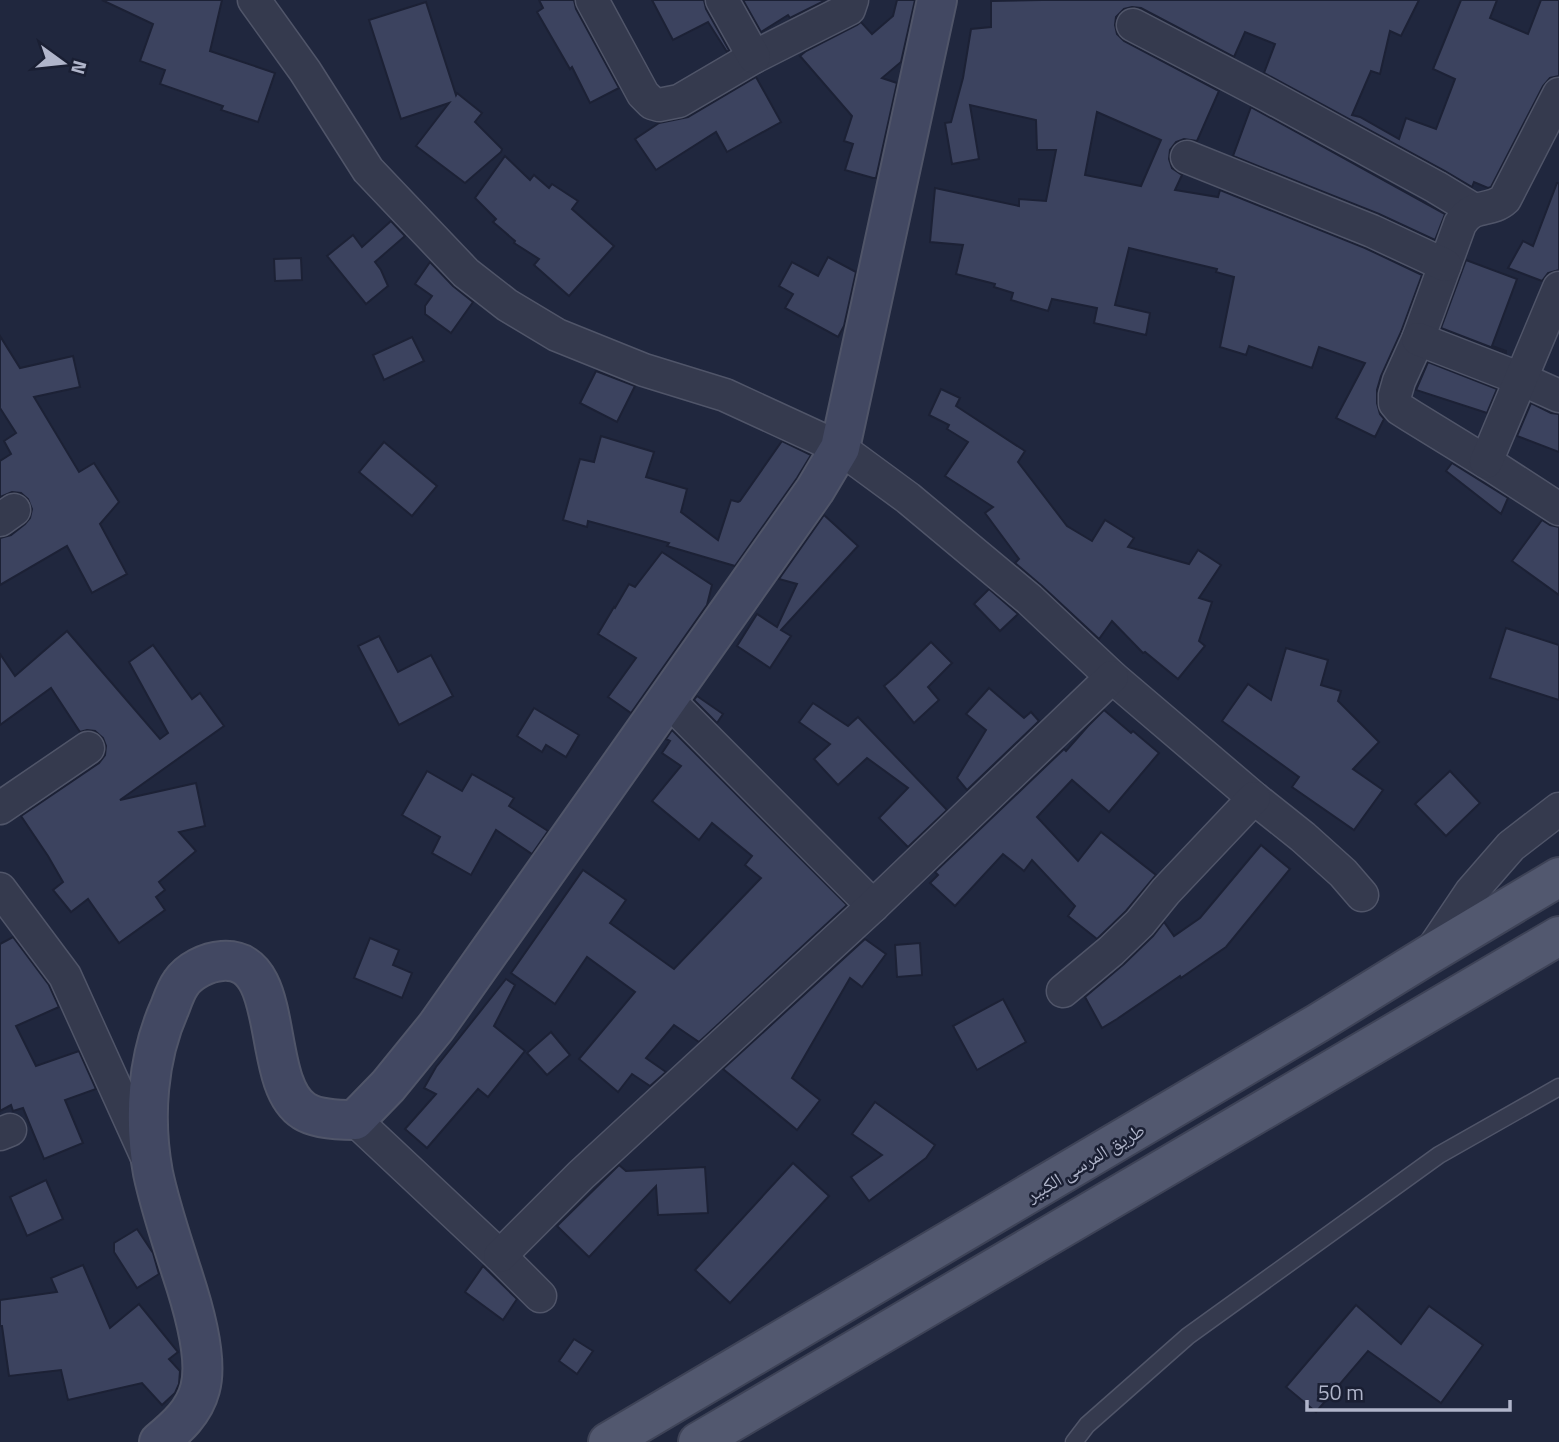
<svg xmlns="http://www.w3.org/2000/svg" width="1559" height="1442" viewBox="0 0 1559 1442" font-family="'Titillium Web','Noto Naskh Arabic',sans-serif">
  <rect width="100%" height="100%" fill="#20273e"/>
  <!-- building -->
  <g fill="#3c435f" stroke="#1c2135" stroke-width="2" fill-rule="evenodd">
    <path d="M102,0H222L210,51L275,73L258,122L221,110L223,106L160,84L165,70L140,61L153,24Z"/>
    <path d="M539,0H574L576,9L619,88L590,103L572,67L570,69L537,12L543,8Z"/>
    <path d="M652,0H704L706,9L729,50L727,52L708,22L673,40Z"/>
    <path d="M743,0H826L790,18L788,15L761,32Z"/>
    <path d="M897,0H915L901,62L882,78L897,83L876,178H873L845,170L853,144L844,141L852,116L800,56L806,51L857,25L861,22L872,34L893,16Z"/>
    <path d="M1042,0H1419L1401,36L1390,31L1380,74L1371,71L1352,115L1360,117L1399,139L1406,118L1436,129L1455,79L1433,69L1461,0H1497L1490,18L1528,34L1541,0H1559V76L1550,78L1543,86L1491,187L1488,188L1474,182L1472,187L1445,171L1264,73L1275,44L1245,32L1234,57L1141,8L1132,7L1124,9L1116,17L1115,25L1117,34L1124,41L1219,91L1197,141L1184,139L1176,142L1170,150L1169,159L1172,168L1182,175L1175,190L1218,197L1220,190L1365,248L1422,275L1401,332L1381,376L1377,390V403L1380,414L1384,419L1375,437L1336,418L1365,363L1319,347L1312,368L1249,346L1246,355L1220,347L1234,277L1216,272L1217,269L1129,248L1115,305L1150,313L1146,335L1094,323L1097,308L1052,299L1048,311L1011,300L1013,293L994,287L995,284L956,274L963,245L930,242L935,188L1019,206V199L1046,201L1056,150H1037L1036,120L970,105L979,159L952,164L945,123L951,122L963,78L971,29L991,27V1ZM1097,112L1161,140L1141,186L1085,175Z"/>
    <path d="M426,2L456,95L457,93L482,113L475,122L502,149L501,152L465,183L416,146L449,103L401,119L369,20Z"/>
    <path d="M756,77L781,122L727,152L716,132L656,170L635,139L659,123L688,117Z"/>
    <path d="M1251,107L1445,214L1435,240L1379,214L1233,156Z"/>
    <path d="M505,156L530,180L534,175L549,188L552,184L578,201L572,209L614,246L569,296L534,265L539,259L514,243L515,241L493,222L496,219L475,198Z"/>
    <path d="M1557,183H1559V270L1548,273L1542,281L1508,268L1523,241L1533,246Z"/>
    <path d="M391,221L405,236L375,262L381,270L388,286L366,304L327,256L353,235L362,247Z"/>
    <path d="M828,257L856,272L844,326L838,337L785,308L793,294L779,286L792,262L818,276Z"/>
    <path d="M301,258L302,280L275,281L274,259Z"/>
    <path d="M1466,260L1517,279L1492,346L1506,351V353L1441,328Z"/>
    <path d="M430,262L453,286L473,302L451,333L425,314V306L432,296L415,284Z"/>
    <path d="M0,336L20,368L73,356L80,387L34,397L79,472L94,463L119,502L100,524L127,574L92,593L67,546L0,585V538L11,535L25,524L30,518L32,509L28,499L21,493L12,492L0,497V461L11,454L4,441L16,433L0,408Z"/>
    <path d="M412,337L424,361L384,380L373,355Z"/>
    <path d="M1428,362L1497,389L1487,413L1416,390Z"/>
    <path d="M596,371L635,386L617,422L580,403Z"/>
    <path d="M941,389L960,398L956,406L1025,451L1018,462L1067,526L1092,541L1105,520L1134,538L1128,547L1189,564L1198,550L1221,565L1199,598L1212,602L1199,641L1205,646L1178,679L1145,652L1143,653L1112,621L1099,639L1042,586L1015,563L1019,559L985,513L993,507L945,476L968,442L947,429L949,425L929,415Z"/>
    <path d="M1531,403L1551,413L1559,414V452L1517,436Z"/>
    <path d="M601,436L654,452L646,477L687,489L681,512L718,540L731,500L738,502L740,501L782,441L811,455L797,478L735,566L667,546L669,543L588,521L587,527L563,520L580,459L594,462Z"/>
    <path d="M384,442L437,486L412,516L359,472Z"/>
    <path d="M1452,463L1508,498L1501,514L1446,471Z"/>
    <path d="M824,515L858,546L781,630L791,636L770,668L737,646L757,614L777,627L797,584L779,579Z"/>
    <path d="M1542,520L1550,525L1559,527V595L1512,561Z"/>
    <path d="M662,552L712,585L707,605L631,713L608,697L636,658L598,634L614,607L615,608L629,584L635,587Z"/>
    <path d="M989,589L1018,614L1000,631L974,604Z"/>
    <path d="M1506,628L1559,645V700L1490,678Z"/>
    <path d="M67,631L160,739L168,733L129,662L153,645L192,699L200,693L224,726L120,800L196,783L205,826L179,832L196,851L159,882L165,890L156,897L165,910L119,943L88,899L71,912L53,890L63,882L48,856L21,816L99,763L105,755L106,746L103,738L95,731L87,730L80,732L51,688L0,725V654L15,676Z"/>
    <path d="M379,636L398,672L431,655L453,696L399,725L358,646Z"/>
    <path d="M931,642L952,663L928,687L939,700L914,723L884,686L896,676Z"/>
    <path d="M1286,648L1328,660L1321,685L1341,691L1338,701L1379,742L1353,769L1383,790L1354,830L1292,787L1299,777L1222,721L1248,684L1271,700Z"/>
    <path d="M989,688L1024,718L1031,712L1039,721L967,790L957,778L986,730L966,714Z"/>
    <path d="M697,696L723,714L717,723L694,700Z"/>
    <path d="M813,703L848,726L858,717L947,810L908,847L879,818L908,788L867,758L838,785L814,759L830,744L799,722Z"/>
    <path d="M534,708L579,735L566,757L546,745L542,752L517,736Z"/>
    <path d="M1104,710L1131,733L1133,731L1159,753L1109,812L1072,780L1037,817L1078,861L1101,832L1156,875L1126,911L1097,939L1068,916L1075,906L1032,860L1024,871L1003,854L955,906L930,883L938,875L935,872L1064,749L1066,751L1088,726Z"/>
    <path d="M672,730L847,905L699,1042L674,1025L646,1058L666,1072L650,1086L632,1074L618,1092L579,1059L635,992L587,957L555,1004L511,973L583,870L626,900L610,923L674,969L761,878L745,865L752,856L712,823L699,840L652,801L681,766L662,753L670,741L666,739Z"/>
    <path d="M427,771L462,791L472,774L514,798L509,806L548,831L532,854L496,830L471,875L432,853L440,837L402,815Z"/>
    <path d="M1450,771L1480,803L1446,836L1415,804Z"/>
    <path d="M1261,845L1290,869L1226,947L1181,978L1180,976L1117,1019L1102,1028L1085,997L1124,964L1153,936L1164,922L1174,936L1200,918Z"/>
    <path d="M13,937L49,985L59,1007L16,1026L36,1066L79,1051L96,1089L65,1100L83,1143L44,1159L23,1108L13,1111L11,1105L0,1111V944Z"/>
    <path d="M370,938L399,950L393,965L412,973L402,998L354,978Z"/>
    <path d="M865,939L886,954L862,987L850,978L792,1078L820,1100L797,1130L723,1069Z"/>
    <path d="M920,943L922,975L897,977L895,945Z"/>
    <path d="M506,979L515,985L494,1026L525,1051L488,1097L478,1089L427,1148L405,1129L436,1094L424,1088L436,1067Z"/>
    <path d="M1003,999L1026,1042L977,1070L953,1026Z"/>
    <path d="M551,1032L570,1055L547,1075L527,1053Z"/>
    <path d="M875,1102L935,1145L926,1158L869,1201L851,1177L882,1155L852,1134Z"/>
    <path d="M793,1163L829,1196L730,1303L695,1270Z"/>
    <path d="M619,1165L626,1171L705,1167L708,1213L658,1215L656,1186L589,1257L557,1226Z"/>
    <path d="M46,1180L63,1219L27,1236L10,1197Z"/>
    <path d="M137,1229L153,1253L159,1274L137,1288L114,1252V1243Z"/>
    <path d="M83,1265L110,1328L139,1304L178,1352L169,1359L180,1371L179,1384L175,1393L162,1405L142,1383L68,1400L61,1370L9,1376L2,1326H0V1300L57,1292L51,1278Z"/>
    <path d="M483,1266L517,1299L503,1320L465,1292Z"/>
    <path d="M1356,1305L1401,1344L1429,1306L1483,1345L1441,1403L1368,1351L1316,1412L1286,1387Z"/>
    <path d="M574,1339L593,1351L577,1374L559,1361Z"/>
  </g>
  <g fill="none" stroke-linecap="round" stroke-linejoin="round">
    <!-- lane casing -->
    <g stroke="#505569" stroke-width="19">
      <path id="lane" d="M1074,1442L1087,1425L1188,1336L1439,1155L1559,1087"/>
    </g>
    <!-- street casing -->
    <g stroke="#505569" stroke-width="35">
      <g id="street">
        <path d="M254,0L305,71L368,170L466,273L507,305L557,335L644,370L725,395L840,448L908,498L1029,599L1112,677L1254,798L1303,837L1343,873L1362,895"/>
        <path d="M592,0L643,94L652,103L659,105L679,101L754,57L849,9L852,0"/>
        <path d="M722,0L754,57"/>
        <path d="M1133,25L1267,95L1436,187L1474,210"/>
        <path d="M1559,94L1505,199C1490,213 1473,202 1460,224L1418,339L1399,381L1395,395V403L1400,409L1411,416L1494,467L1559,509"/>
        <path d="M1187,157L1372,231L1445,265"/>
        <path d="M1418,339L1521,379L1559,396"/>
        <path d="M1486,462L1559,288"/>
        <path d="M0,520L14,510"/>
        <path d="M667,699L873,906"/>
        <path d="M0,808L88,748"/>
        <path d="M0,889L65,976L146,1155"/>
        <path d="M1430,953L1471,892L1511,846L1559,809"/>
        <path d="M1063,991L1111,951L1140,923L1166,891L1254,798"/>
        <path d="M355,1120L500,1256L540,1296"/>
        <path d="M0,1134L10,1130"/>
        <path d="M500,1256L581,1175L873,906L1112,677"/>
      </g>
    </g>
    <!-- secondary casing -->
    <g stroke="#505569" stroke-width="42">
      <path id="secondary" d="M159,1442C177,1427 194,1412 200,1389C209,1357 191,1300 181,1270C171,1238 160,1206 153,1173C143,1119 147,1058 170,1007C173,999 176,990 181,983C189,971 207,962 222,961C288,956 259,1083 304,1111C316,1119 341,1120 355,1120L388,1086L436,1027L815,490L840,448L937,0"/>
    </g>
    <!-- primary casing -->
    <g stroke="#3e4357" stroke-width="42">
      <g id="primary">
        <path d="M608,1442L1318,1023L1430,954L1559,877"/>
        <path d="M698,1442L1559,936"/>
      </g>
    </g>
    <!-- lane -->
    <use href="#lane" stroke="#353a4e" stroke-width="16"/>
    <!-- street -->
    <use href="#street" stroke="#353a4e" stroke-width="32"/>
    <!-- secondary -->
    <use href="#secondary" stroke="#424862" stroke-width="38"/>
    <!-- primary -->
    <use href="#primary" stroke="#52586f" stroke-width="38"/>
  </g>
  <g text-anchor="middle" stroke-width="5" stroke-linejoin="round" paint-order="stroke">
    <!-- street labels -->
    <g font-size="19" fill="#b0b5ca" stroke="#1a1f33">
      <text transform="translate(1085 1162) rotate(-31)" y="7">طريق المرسى الكبير</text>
    </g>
  </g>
  <!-- north arrow -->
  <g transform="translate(63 63) rotate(105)" stroke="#1a1f33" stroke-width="5" paint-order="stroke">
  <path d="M0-5L12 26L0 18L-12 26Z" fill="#b0b5ca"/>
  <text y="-10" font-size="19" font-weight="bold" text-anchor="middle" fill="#b0b5ca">N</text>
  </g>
  <!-- scale -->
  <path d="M1307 1400v10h203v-10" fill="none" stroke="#b0b5ca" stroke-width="3.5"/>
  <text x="1318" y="1400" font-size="21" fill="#b0b5ca" stroke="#1a1f33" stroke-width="5" paint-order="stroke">50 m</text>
</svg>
